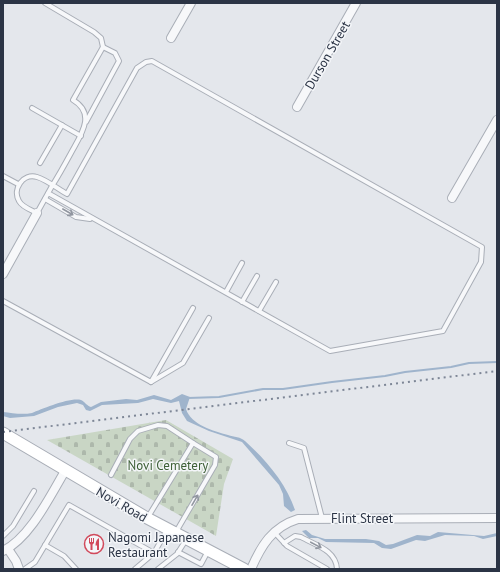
<svg xmlns="http://www.w3.org/2000/svg" width="500" height="572" viewBox="0 0 500 572" font-family="'PT Sans',sans-serif">
  <defs>
    <pattern id="cemetery-stones" width="16" height="16" patternUnits="userSpaceOnUse"><rect width="16" height="16" fill="#c9d6c5"/><path d="M2 7V4a2 2 0 0 1 4 0v3zM10 15v-3a2 2 0 0 1 4 0v3z" fill="#adb8ab"/></pattern>
  </defs>
  <rect width="100%" height="100%" fill="#e4e7ec"/>
  <!-- cemetery -->
  <path fill="url(#cemetery-stones)" d="M166,420L233,459L224,484L216,536L47,440Z"/>
  <!-- water -->
  <g fill="#9fb4cc">
    <path d="M182,394L190,397L186,409C191,425 214,431 228,435C234,437 241,437 245,441C266,460 286,483 295,510L291,512L284,506L283,494L279,485L242,442L209,431L187,421L182,413L179,401L171,403L153,399L138,403L102,405L90,411L86,410L83,405L77,403L58,407L34,416L10,418L3,416V412C12,413 22,415 32,413C42,409 70,397 81,400C85,402 87,406 91,407L101,402L126,399L137,400L154,395L171,400Z"/>
    <path d="M306,530L312,535L325,539H366L379,541L386,545L393,544L417,535L430,536L438,532L484,536L497,533V536L483,539L474,536L445,535L425,541L416,540L391,549L382,548L374,543L326,542L318,538H309L302,531Z"/>
  </g>
  <g fill="none" stroke-linecap="round" stroke-linejoin="round">
    <!-- stream -->
    <path stroke="#9fb4cc" stroke-width="2" d="M188,398L219,397L263,389H283L332,382L385,376L405,372L451,367L469,363L497,362"/>
    <!-- lane casing -->
    <g stroke="#a9aeb7" stroke-width="6">
      <g id="lane">
        <path d="M45,3L94,32L101,38L103,47"/>
        <path d="M32,108L81,136"/>
        <path d="M40,163L62,125"/>
        <path d="M3,176L18,184"/>
        <path d="M48,193L330,351L443,331L481,262L482,247L152,61L146,62L137,68L67,194C58,189 47,180 37,177C23,173 12,189 19,201C22,207 31,210 37,213L52,186C59,175 65,164 71,153C80,136 97,114 73,100L103,47L115,53L119,61L86,122"/>
        <path d="M45,199L76,217L90,219"/>
        <path d="M226,292L242,263"/>
        <path d="M3,301L151,382L193,308"/>
        <path d="M242,302L257,276"/>
        <path d="M259,311L276,282"/>
        <path d="M151,382L183,363L209,318"/>
        <path d="M289,443L304,448L322,518"/>
        <path d="M111,475L130,439L138,431L158,425L167,426L193,443"/>
        <path d="M148,517L193,443L216,457L215,465L176,532"/>
        <path d="M274,532L287,546L327,569"/>
        <path d="M3,536L13,526L34,491"/>
        <path d="M284,543L295,536L301,537C315,545 336,550 337,569"/>
        <path d="M45,545L64,556L76,569"/>
        <path d="M178,552L201,564L208,551"/>
        <path d="M25,569L35,562L69,505L154,553"/>
        <path d="M135,569L154,553L167,530"/>
        <path d="M158,569L177,554L186,540"/>
      </g>
    </g>
    <!-- street casing -->
    <g stroke="#a9aeb7" stroke-width="10">
      <g id="street">
        <path d="M171,38L191,3"/>
        <path d="M297,107L356,3"/>
        <path d="M452,198L497,120"/>
        <path d="M3,274L37,213"/>
        <path d="M8,549L16,561L19,569"/>
        <path d="M3,551C30,538 50,496 65,471"/>
        <path d="M251,569C261,546 272,527 298,519L497,518"/>
      </g>
    </g>
    <!-- secondary casing -->
    <g stroke="#a9aeb7" stroke-width="13">
      <path id="secondary" d="M3,433L147,518L244,569"/>
    </g>
    <!-- lane -->
    <use href="#lane" stroke="#f7f8fa" stroke-width="4"/>
    <!-- street -->
    <use href="#street" stroke="#f7f8fa" stroke-width="8"/>
    <!-- secondary -->
    <use href="#secondary" stroke="#fff" stroke-width="11"/>
    <!-- rail -->
    <path stroke="#7d8696" stroke-width="2" stroke-dasharray="2 4" stroke-linecap="butt" d="M3,432L497,371"/>
  </g>
  <!-- one-way arrows -->
  <defs><path id="oneway-shaft" d="M-6 0H5M1.5-3L5.5 0L1.5 3" fill="none" stroke-width="1.6" stroke-linecap="round" stroke-linejoin="round"/></defs>
  <g stroke="#9196a0">
    <use href="#oneway-shaft" transform="translate(68 212) rotate(30)"/>
    <use href="#oneway-shaft" transform="translate(195 500) rotate(-60)"/>
    <use href="#oneway-shaft" transform="translate(316 545) rotate(28)"/>
  </g>
  <!-- icons -->
  <defs>
    <g id="restaurant-ring" transform="scale(1)"><circle r="9.5" fill="#f4f6f9" stroke="#d1495b" stroke-width="1.5"/><path d="M-5-6h1v4h1v-4h1v4h1v-4h1v5L-1.5 .5V6h-2V.5L-5-1ZM5-6V6H3V1.5H1.5Q1.5-4 5-6Z" fill="#d1495b"/></g>
  </defs>
  <g fill-rule="evenodd">
    <use href="#restaurant-ring" x="94" y="544"/>
  </g>
  <g text-anchor="middle" stroke-width="3" stroke-linejoin="round" paint-order="stroke">
    <!-- street labels -->
    <g font-size="13" fill="#2b3445" stroke="#f4f6f9">
      <text transform="translate(327 55) rotate(-60)" y="5">Durson Street</text>
      <text transform="translate(122 504) rotate(30)" y="5">Novi Road</text>
      <text x="362" y="523">Flint Street</text>
    </g>
    <!-- park labels -->
    <g font-size="13" fill="#3f6138" stroke="#f4f6f9">
      <text x="168" y="470">Novi Cemetery</text>
    </g>
    <!-- poi labels -->
    <g font-size="13" fill="#2b3445" stroke="#f4f6f9" text-anchor="start">
      <text x="108" y="542">Nagomi Japanese<tspan x="108" dy="15">Restaurant</tspan></text>
    </g>
  </g>
  <!-- border -->
  <rect width="500" height="572" fill="none" stroke="#2b3445" stroke-width="8"/>
</svg>
